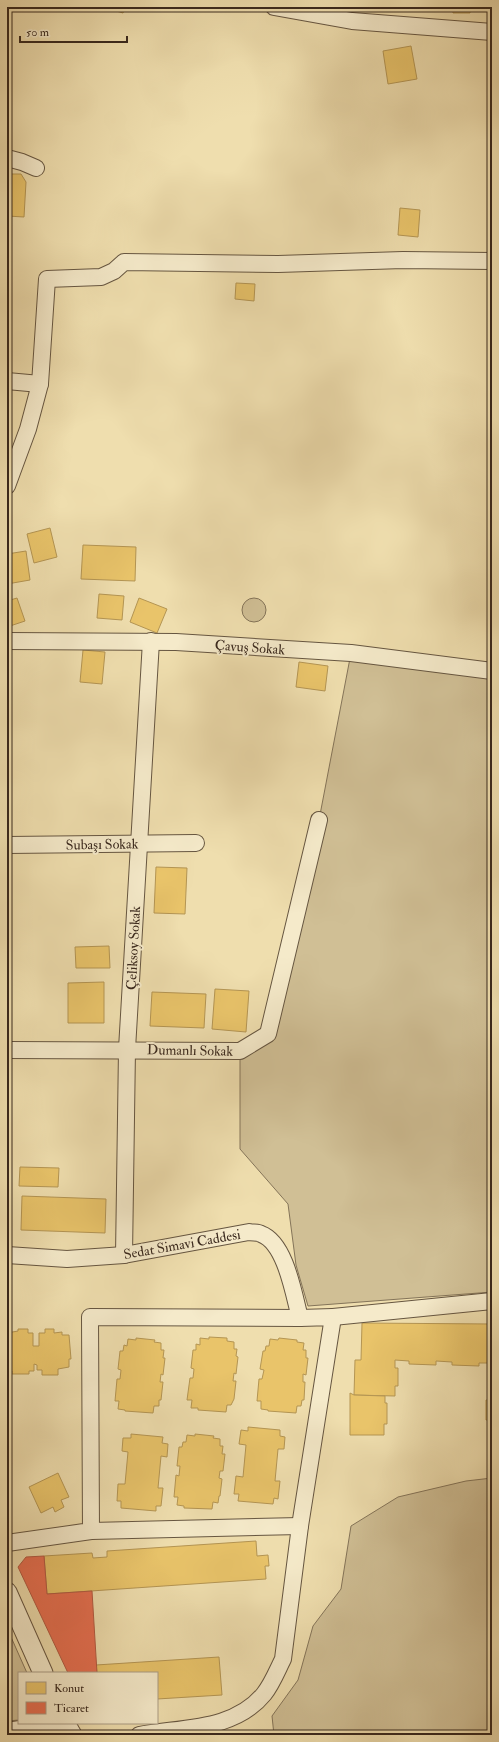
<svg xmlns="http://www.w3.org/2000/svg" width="499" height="1742" viewBox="0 0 499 1742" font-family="'IM FELL Double Pica',serif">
  <rect width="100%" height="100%" fill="#efdeae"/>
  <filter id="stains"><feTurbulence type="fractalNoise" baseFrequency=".005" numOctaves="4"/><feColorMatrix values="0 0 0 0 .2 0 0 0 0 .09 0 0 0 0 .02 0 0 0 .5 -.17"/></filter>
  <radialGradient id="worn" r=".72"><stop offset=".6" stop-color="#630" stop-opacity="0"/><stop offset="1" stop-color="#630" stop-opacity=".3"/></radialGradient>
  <!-- green -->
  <g fill="#d0bf95" stroke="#847459">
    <circle cx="254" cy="610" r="12"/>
    <path d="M351,653L492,671V1292L308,1306L296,1265L288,1204L240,1149V1051L268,1034L319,820Z"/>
    <path d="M492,1478V1735H274L272,1716L298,1680L313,1626L341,1589L351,1526L398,1497L466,1481Z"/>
    <path d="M7,1628L27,1673H19V1720L7,1721Z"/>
  </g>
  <!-- homes -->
  <g fill="#e9c46a" stroke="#b49553">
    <path d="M103,7H125L123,13Z"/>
    <path d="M444,7H470V13H453V10H444Z"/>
    <path d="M411,46L417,79L388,84L383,51Z"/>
    <path d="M7,174H21L26,182L24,217L7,216Z"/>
    <path d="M400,208L420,210L418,237L398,235Z"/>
    <path d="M236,283L255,284L254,301L235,299Z"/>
    <path d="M50,528L57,557L34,563L27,534Z"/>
    <path d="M83,545L136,547L135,581L81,579Z"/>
    <path d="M26,551L30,580L7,584V554Z"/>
    <path d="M99,594L124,596L122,620L97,618Z"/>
    <path d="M17,598L25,621L7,627V601Z"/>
    <path d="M139,598L167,609L157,633L130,622Z"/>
    <path d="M83,650L105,652L102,684L80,682Z"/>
    <path d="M299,662L328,666L325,691L296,687Z"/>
    <path d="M156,867L187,868L185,914L154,913Z"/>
    <path d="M109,946L110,968H76L75,947Z"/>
    <path d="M104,982V1023H68V983Z"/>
    <path d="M215,989L249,991L246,1032L212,1029Z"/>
    <path d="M152,992L206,994L204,1028L150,1026Z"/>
    <path d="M20,1167L59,1168L58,1187L19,1186Z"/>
    <path d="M22,1196L106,1199L105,1233L21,1230Z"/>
    <path d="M362,1323L492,1324V1363H479V1366L452,1365V1362L436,1361V1365L409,1364V1361L395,1360V1368H398V1386H395V1396L354,1395L355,1360H361Z"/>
    <path d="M18,1329H28V1333H33V1346H39V1333H45V1329H54V1333L62,1332V1335H69L71,1359H69V1367L58,1369V1375H42V1370H37V1365L34,1364V1371H29V1374H12V1371H7V1333L18,1331Z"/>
    <path d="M209,1337L227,1338V1341L234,1342V1349H237L236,1356L238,1357L236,1374L234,1373L233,1381H236L234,1399L231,1405H227L226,1412L198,1410V1408H191L192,1400H187L190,1378H193L194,1369L191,1368L193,1350H196V1344L200,1345V1338L209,1339Z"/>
    <path d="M136,1338L155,1340L154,1342L161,1343V1350H164L163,1358H165L163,1375L161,1374L160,1382H163L161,1400H159V1406H154L153,1413L125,1411V1410L118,1409L119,1401H115L117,1379H120L121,1370L118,1369L120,1351H123L124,1345L127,1346L128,1339L136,1340Z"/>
    <path d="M279,1338L297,1340V1342L304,1343L303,1350H306V1358H308L306,1375L303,1374V1382H305L304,1400H302L301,1406H297L296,1413L268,1411V1410L261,1409V1401H257L259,1379H262L264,1370L260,1369L263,1351H265L266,1346H269L270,1339L278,1340Z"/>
    <path d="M491,1391H492V1430H489V1420H486V1400H490Z"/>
    <path d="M350,1393L354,1395L385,1396V1403H387V1424H384V1435H350Z"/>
    <path d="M248,1427L280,1430V1436L285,1437L284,1449H278L275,1481H280L278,1499L274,1498L273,1504L238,1501L239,1494H234L236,1476L243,1477L246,1445L239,1444L241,1430L248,1431Z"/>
    <path d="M131,1434L163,1437L162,1443L168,1444L167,1457L161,1456L158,1488H163L161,1506H156V1511L121,1508V1501H117L118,1484H125L128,1452L122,1451L123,1438H131Z"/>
    <path d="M195,1434L214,1436L213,1438L220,1439V1446H223L222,1454H225L223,1471H220L219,1478L222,1479L220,1496H219L218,1503L213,1502L212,1509L184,1508V1506L177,1505L178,1497H174L176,1475L179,1476L180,1466H177L179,1447H182L183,1442H186L187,1435L195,1436Z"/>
    <path d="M58,1473L69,1497L61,1500L64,1507L55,1512L53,1507L41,1513L29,1487Z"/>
    <path d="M256,1541L257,1556L268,1555L269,1566H265L266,1579L47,1594L44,1556L92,1553L93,1558L107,1557V1551Z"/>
    <path d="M219,1657L222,1695L157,1699V1673H97L96,1665Z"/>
  </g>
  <!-- shops -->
  <path fill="#e76f51" stroke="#b35a41" d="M44,1556L47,1594L92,1591L97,1673H68L18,1567L26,1557Z"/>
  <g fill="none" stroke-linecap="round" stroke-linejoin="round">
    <!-- minor casing -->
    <g stroke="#665641" stroke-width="18">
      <g id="minor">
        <path d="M274,7L352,21L492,32"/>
        <path d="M7,158L22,162L36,168"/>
        <path d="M7,381L40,384"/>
        <path d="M7,486L28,429L40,384L47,279L101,277L114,271L124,262L278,264L403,260L492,261"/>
        <path d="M7,641L176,642L351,653L492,671"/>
        <path d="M7,845L196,843"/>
        <path d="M7,1050L240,1051L268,1034L319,820"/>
        <path d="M7,1255L67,1259L124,1255L249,1232C253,1233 258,1232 261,1234C286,1243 294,1296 300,1318"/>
        <path d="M124,1255L127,1049L151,641"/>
        <path d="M333,1317L492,1301"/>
        <path d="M91,1531L300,1526"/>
        <path d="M7,1543L91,1531L90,1317L300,1318L333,1317L300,1526L283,1659C277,1671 272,1684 264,1694C234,1731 182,1727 139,1735"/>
        <path d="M7,1731L60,1723"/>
      </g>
    </g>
    <!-- tertiary casing -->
    <g stroke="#665641" stroke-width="21">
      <g id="tertiary">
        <path d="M7,1592L43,1673"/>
        <path d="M65,1723L72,1735"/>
      </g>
    </g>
    <!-- minor -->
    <use href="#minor" stroke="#f5eaca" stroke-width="16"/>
    <!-- tertiary -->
    <use href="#tertiary" stroke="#f5eaca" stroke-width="19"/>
  </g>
  <g text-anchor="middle" stroke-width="4" stroke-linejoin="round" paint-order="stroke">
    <!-- street labels -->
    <g font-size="14" fill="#39281d" stroke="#f5eaca">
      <text transform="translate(250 647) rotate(4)" y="5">Çavuş Sokak</text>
      <text transform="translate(102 844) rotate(-1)" y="5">Subaşı Sokak</text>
      <text transform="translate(133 948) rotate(-87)" y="5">Çeliksoy Sokak</text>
      <text transform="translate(190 1050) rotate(1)" y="5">Dumanlı Sokak</text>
      <text transform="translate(182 1244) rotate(-10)" y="5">Sedat Simavi Caddesi</text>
    </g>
  </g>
  <!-- margin -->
  <rect width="499" height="1742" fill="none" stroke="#efdeae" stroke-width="24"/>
  <rect x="8" y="8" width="483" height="1726" fill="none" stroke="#39281d" stroke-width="2"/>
  <rect x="12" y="12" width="475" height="1718" fill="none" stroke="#39281d"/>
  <!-- legend -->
  <rect x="18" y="1672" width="140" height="52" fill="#f5eaca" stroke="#aa9c85"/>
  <rect x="26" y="1682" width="20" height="12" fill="#e9c46a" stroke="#aa9c85"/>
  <text x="54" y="1692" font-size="12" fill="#39281d">Konut</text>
  <rect x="26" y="1702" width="20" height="12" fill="#e76f51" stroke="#aa9c85"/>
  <text x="54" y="1712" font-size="12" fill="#39281d">Ticaret</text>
  <!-- scale -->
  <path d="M20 36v6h107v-6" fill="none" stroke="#39281d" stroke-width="2"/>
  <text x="26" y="36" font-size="12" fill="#39281d" stroke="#f5eaca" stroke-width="3" paint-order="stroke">50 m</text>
  <rect width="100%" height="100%" filter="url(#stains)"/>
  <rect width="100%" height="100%" fill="url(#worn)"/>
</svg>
